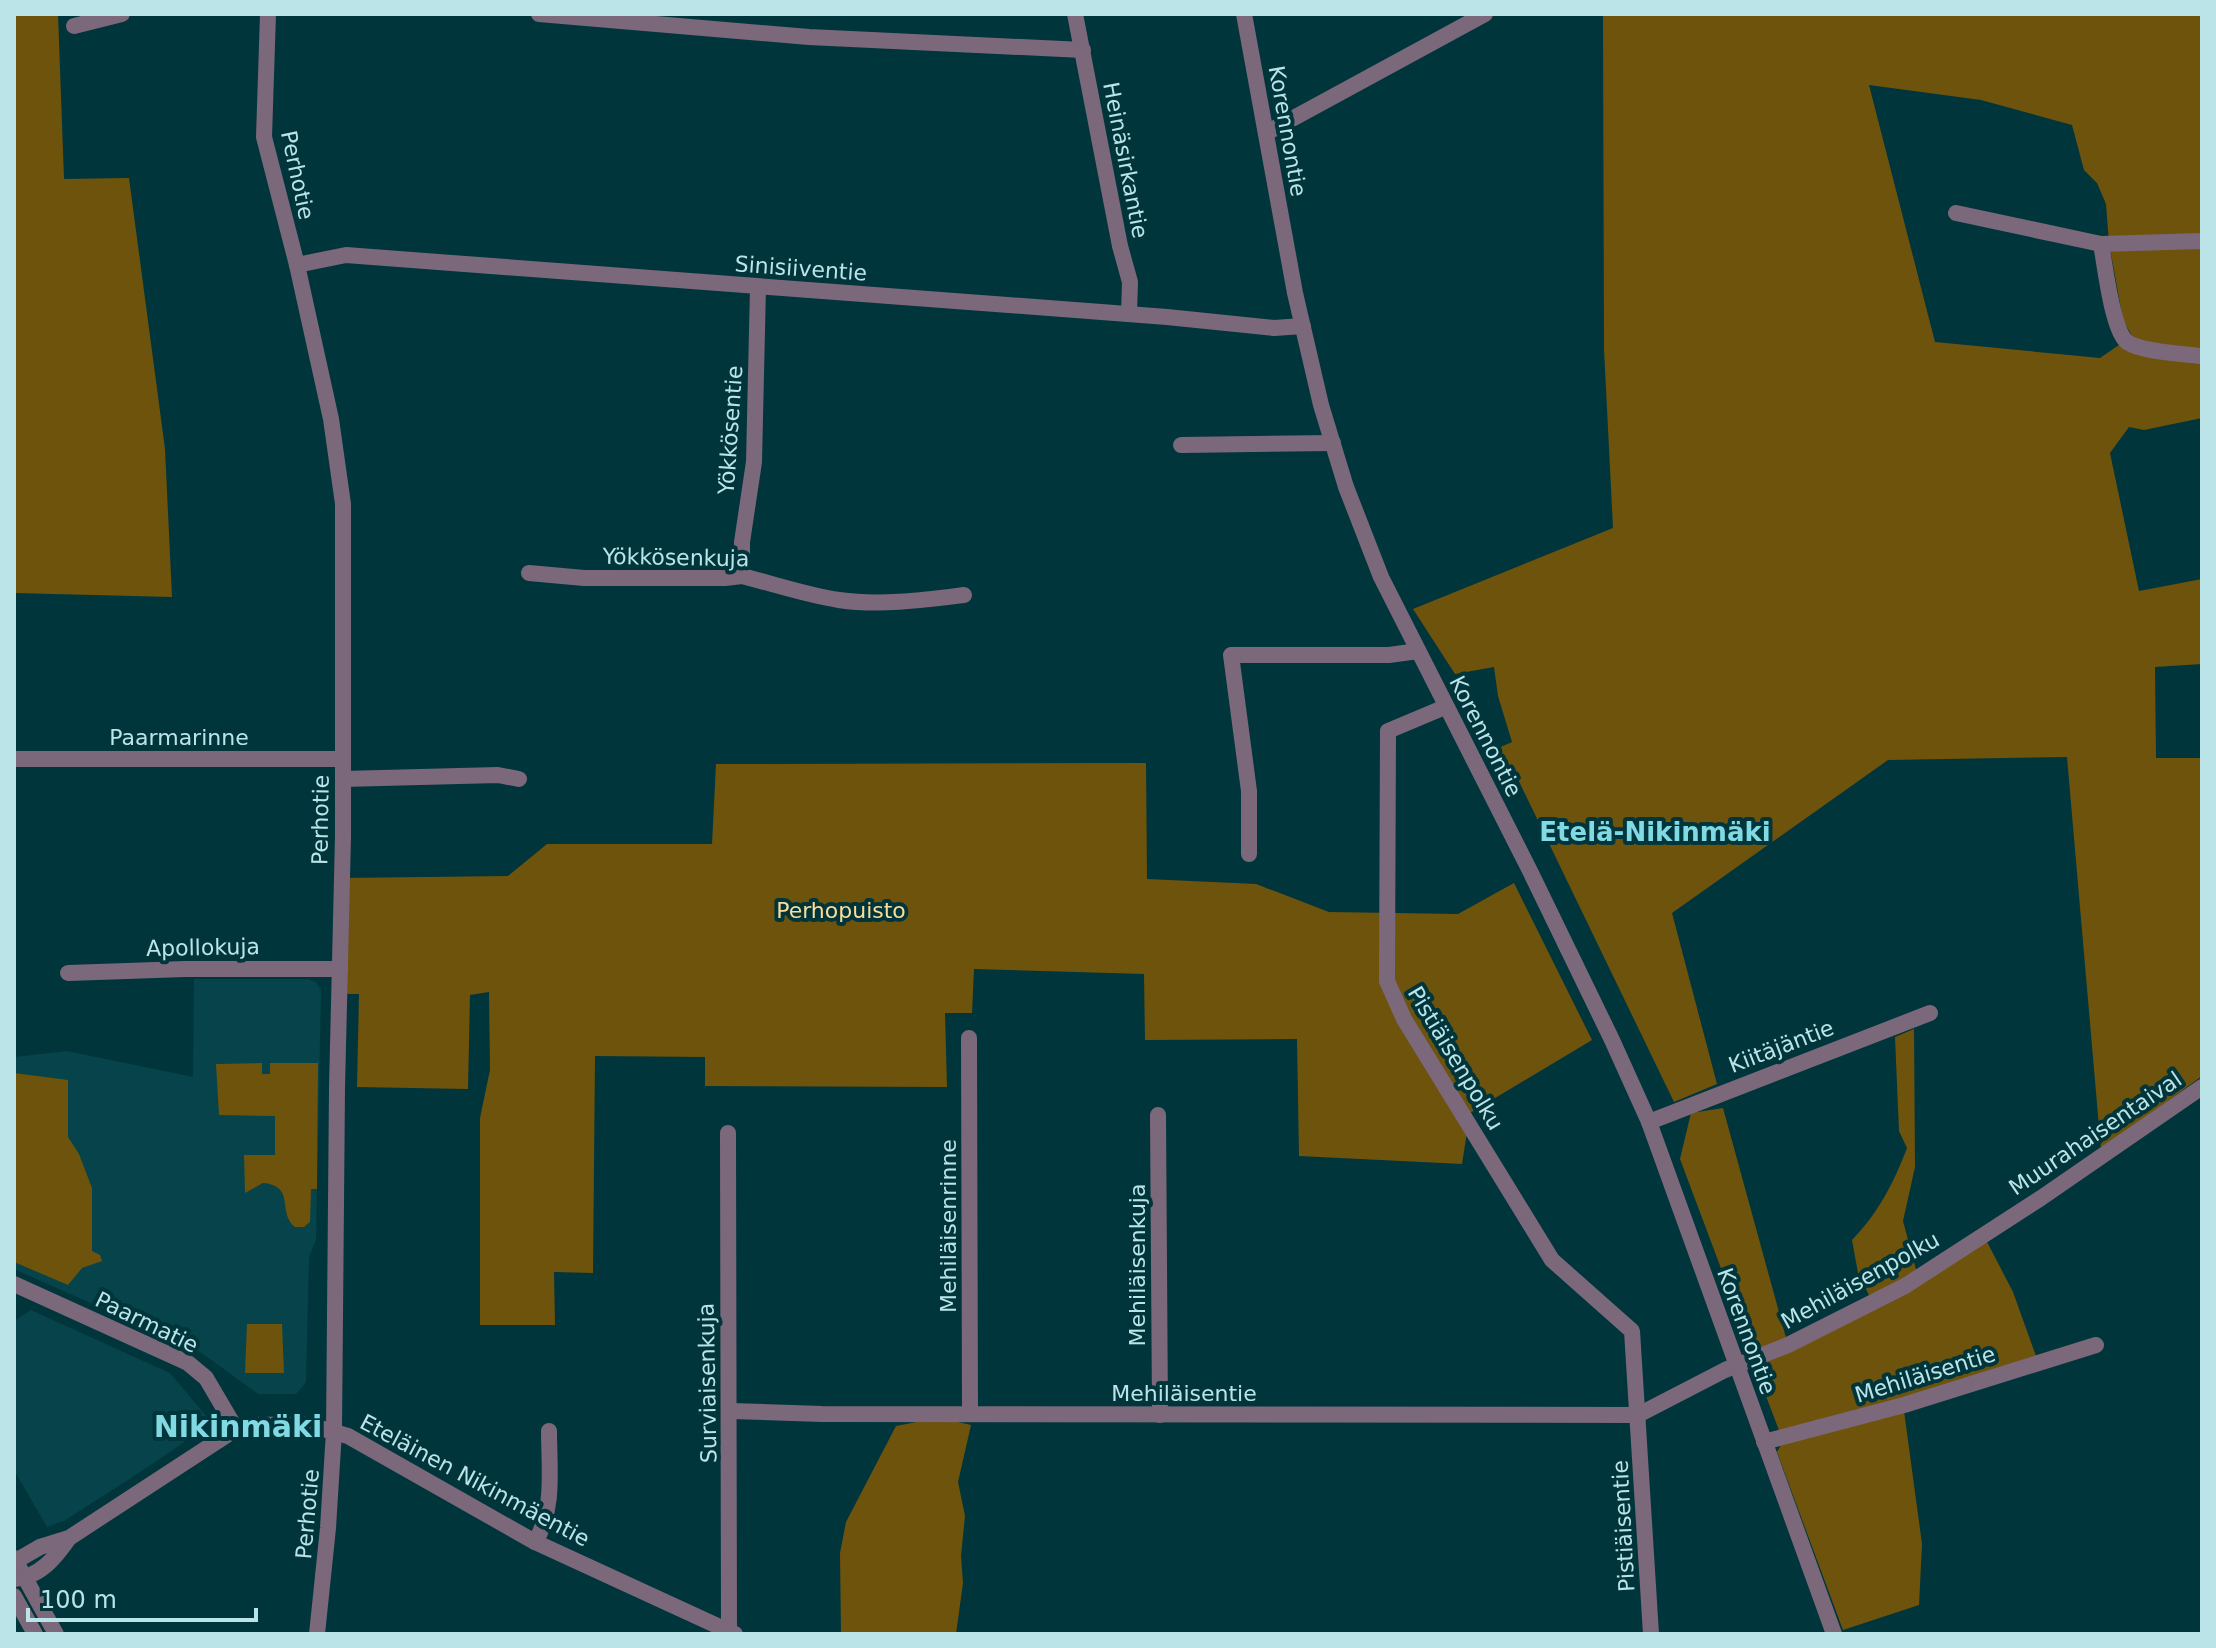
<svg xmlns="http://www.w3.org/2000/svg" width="2216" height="1648" viewBox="0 0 2216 1648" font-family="'DejaVu Sans',sans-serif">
  <rect width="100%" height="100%" fill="#00353b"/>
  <!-- built -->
  <g fill="#06434a">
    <path d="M194,979H308L316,982L321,990L316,1240L309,1257L306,1382L296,1394H258L200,1352L14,1269V1057L67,1051L193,1077Z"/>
    <path d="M31,1310L170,1373L208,1418L206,1427L154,1463L64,1521L47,1527L14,1470V1321Z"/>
  </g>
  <!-- green -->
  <g fill="#6e530d" fill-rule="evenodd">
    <path d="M14,14H58L64,179L129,178L165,449L172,597L14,593Z"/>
    <path d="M1603,14H2202V418L2144,430L2129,427L2110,453L2139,591L2202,579V664L2155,667L2156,758H2201L2202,1076L2101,1150L2067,757L1888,760L1672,913L1717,1084L1674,1102L1512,767L1504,764L1496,749L1512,742L1498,696L1494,667L1455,674L1413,609L1613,528L1604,349ZM1869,85L1981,100L2072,125L2084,170L2097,183L2106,204L2109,243L2123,320L2132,336L2100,358L1935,342Z"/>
    <path d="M1146,763L1147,879L1256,884L1329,912L1458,914L1514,883L1592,1040L1470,1113L1462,1164L1299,1156L1297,1039L1145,1040L1144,974L974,969L972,1013H945L947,1087L705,1086V1057L595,1056L593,1273L554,1272L555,1325H480V1118L490,1070L489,992L470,995L468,1089L357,1087L359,994H338L344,878L508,876L547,844H712L716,764Z"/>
    <path d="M1914,1029L1915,1167L1903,1221L1918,1277L1984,1236L2013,1292L2036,1356L1904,1411L1922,1544L1919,1605L1843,1630L1777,1452L1783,1441L1755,1367V1359L1680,1159L1691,1113L1723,1108L1788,1345L1872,1301L1858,1273L1852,1240C1879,1212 1893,1184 1907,1148L1899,1131L1895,1037Z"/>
    <path d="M262,1063V1074H270V1063H318L317,1184V1189H311L310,1222L304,1227H295C277,1212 296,1186 263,1183L245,1193L244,1155H275V1116L219,1115L216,1064Z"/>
    <path d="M14,1073L68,1080V1137L79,1154L92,1188V1251L100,1255L102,1261L82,1268L68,1285L14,1262Z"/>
    <path d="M247,1324H282L284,1373H245Z"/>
    <path d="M922,1421L958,1422L971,1425L958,1482L965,1516L961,1556L963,1583L956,1634H841L840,1553L846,1522L896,1426Z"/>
  </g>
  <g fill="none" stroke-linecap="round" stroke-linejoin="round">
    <!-- minor -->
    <g stroke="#7b687b" stroke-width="16">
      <path d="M539,14L809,37L1083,50"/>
      <path d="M1075,14L1120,246L1130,282L1129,314"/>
      <path d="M74,26L122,14"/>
      <path d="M1266,133L1485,14"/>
      <path d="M1956,213L2101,244L2202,241"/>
      <path d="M2101,244C2105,265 2112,330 2127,342C2141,352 2184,354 2202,356"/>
      <path d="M297,265L346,255L1167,317L1274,328L1303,326"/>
      <path d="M1181,445L1333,443"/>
      <path d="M529,573L584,578H725L742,576C774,584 806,595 839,600C880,606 924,600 964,595"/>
      <path d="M742,576V542L754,462L758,287"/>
      <path d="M1445,707L1388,731L1387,981L1404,1019L1552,1260L1632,1331L1651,1634"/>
      <path d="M14,759H343"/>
      <path d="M343,779L498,775L519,779"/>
      <path d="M1249,854V791L1231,655H1389L1418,651"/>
      <path d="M68,973L185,969H340"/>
      <path d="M969,1038L970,1413"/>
      <path d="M1158,1115L1160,1415"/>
      <path d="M1649,1122L1930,1013"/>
      <path d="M728,1133L729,1634"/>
      <path d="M14,1284L188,1363L206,1378L236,1429"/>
      <path d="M730,1411L822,1414L1638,1415L1725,1370L1788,1345L1905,1286L2041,1198L2202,1087"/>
      <path d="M1764,1442L1904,1405L2096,1345"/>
      <path d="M535,1542C555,1510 549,1468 549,1431"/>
      <path d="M317,1634L328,1528L334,1431"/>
    </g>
    <!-- tertiary -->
    <g stroke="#7b687b" stroke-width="16">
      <path d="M268,14L264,137L297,265L331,419L343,504V836L337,1088L334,1431"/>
      <path d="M1244,14L1295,293L1321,405L1346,487L1381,577L1531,873L1612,1040L1649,1122L1834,1634"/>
      <path d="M14,1558L56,1634"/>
      <path d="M14,1562L40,1547L69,1538L236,1429L252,1425L306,1424L348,1436L535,1542L735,1634"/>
      <path d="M15,1579C40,1577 56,1557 69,1538"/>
      <path d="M14,1596L35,1634"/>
    </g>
  </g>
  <g text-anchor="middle" stroke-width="8" stroke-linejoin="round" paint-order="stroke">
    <!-- street labels -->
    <g font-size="22" fill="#bbe4e9" stroke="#00353b">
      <text transform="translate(1288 131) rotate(80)" y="8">Korennontie</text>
      <text transform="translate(1126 160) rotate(79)" y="8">Heinäsirkantie</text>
      <text transform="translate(298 175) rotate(78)" y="8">Perhotie</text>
      <text transform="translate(801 268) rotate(4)" y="8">Sinisiiventie</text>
      <text transform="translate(730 430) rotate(-86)" y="8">Yökkösentie</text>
      <text transform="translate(676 557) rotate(1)" y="8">Yökkösenkuja</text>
      <text transform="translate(1486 736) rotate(63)" y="8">Korennontie</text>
      <text x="179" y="745">Paarmarinne</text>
      <text transform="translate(320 820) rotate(-89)" y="8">Perhotie</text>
      <text transform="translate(203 947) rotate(-1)" y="8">Apollokuja</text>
      <text transform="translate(1781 1046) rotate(-21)" y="8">Kiitäjäntie</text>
      <text transform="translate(1456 1058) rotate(59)" y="8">Pistiäisenpolku</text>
      <text transform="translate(2095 1133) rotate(-34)" y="8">Muurahaisentaival</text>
      <text transform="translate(948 1226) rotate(-90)" y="8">Mehiläisenrinne</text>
      <text transform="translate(1137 1265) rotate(-90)" y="8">Mehiläisenkuja</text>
      <text transform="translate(1860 1280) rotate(-29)" y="8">Mehiläisenpolku</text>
      <text transform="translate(147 1322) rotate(26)" y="8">Paarmatie</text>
      <text transform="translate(1747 1331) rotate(70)" y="8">Korennontie</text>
      <text transform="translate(1925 1374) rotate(-17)" y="8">Mehiläisentie</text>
      <text transform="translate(707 1383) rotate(-91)" y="8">Surviaisenkuja</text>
      <text x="1184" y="1401">Mehiläisentie</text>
      <text transform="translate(475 1480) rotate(28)" y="8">Eteläinen Nikinmäentie</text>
      <text transform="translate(307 1514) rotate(-85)" y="8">Perhotie</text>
      <text transform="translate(1623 1526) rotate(-93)" y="8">Pistiäisentie</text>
    </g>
    <!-- park labels -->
    <g font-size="22" fill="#fcdc97" stroke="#00353b">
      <text x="841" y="918">Perhopuisto</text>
    </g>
    <!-- quarter labels -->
    <g font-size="26" font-weight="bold" fill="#81d9e3" stroke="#00353b">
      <text x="1655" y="841">Etelä-Nikinmäki</text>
    </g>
    <!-- district labels -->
    <g font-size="30" font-weight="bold" fill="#81d9e3" stroke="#00353b">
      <text x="238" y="1437">Nikinmäki</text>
    </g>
  </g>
  <!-- border -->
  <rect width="2216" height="1648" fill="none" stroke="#bbe4e9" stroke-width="32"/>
  <!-- scale -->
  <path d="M28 1608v12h228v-12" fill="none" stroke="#bbe4e9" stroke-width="4"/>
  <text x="40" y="1608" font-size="24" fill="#bbe4e9" stroke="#00353b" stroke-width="6" paint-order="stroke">100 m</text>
</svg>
